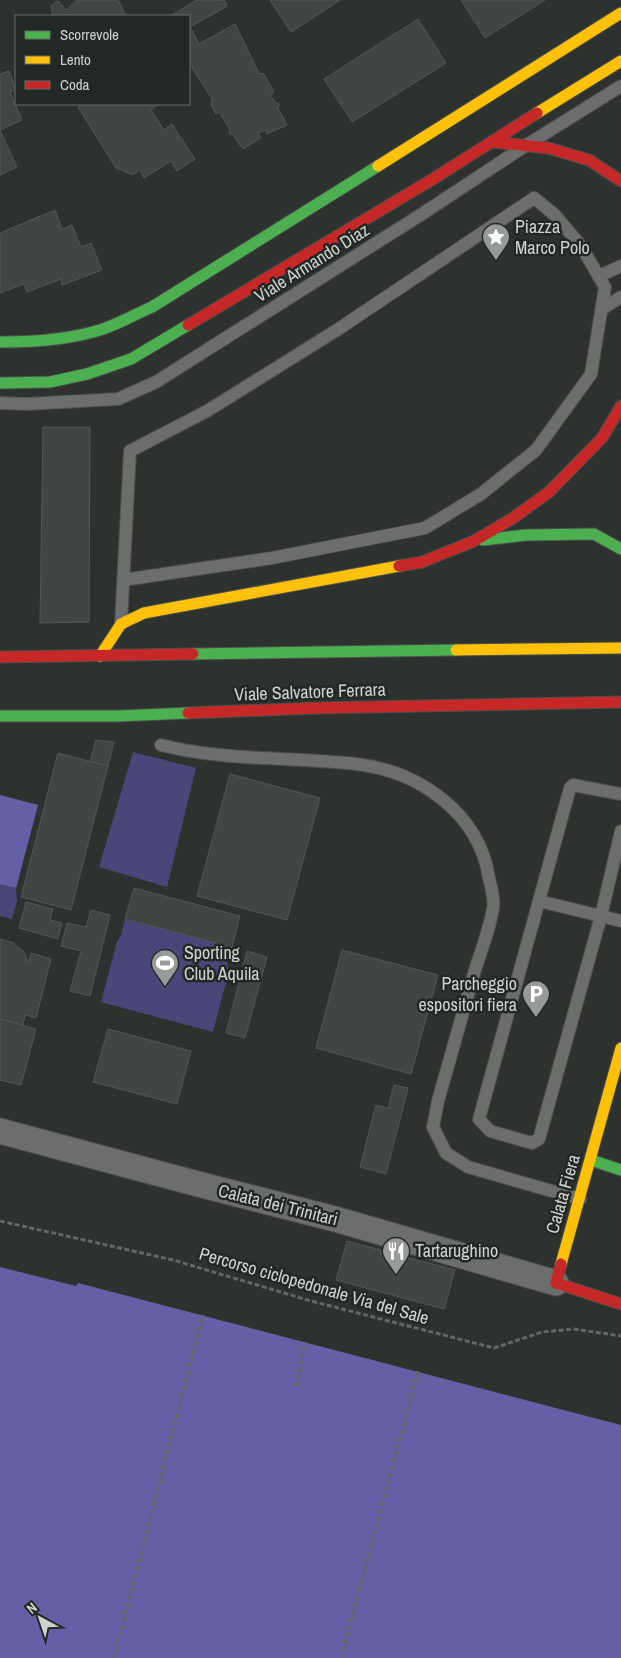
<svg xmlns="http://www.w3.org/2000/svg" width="621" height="1658" viewBox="0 0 621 1658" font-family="'Archivo Narrow',sans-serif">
  <rect width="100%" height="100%" fill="#2d322f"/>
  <!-- green -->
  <g fill="#4a4679">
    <path d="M133,752L196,768L167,887L99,867Z"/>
    <path d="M0,795L38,805L16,888L17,901L12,919L0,916Z"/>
    <path d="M125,919L232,947L227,963L229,971L213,1032L101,1002L117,942L121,935Z"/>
  </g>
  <!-- water -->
  <g fill="#6560a6">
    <path d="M0,795L38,805L16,888L0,884Z"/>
    <path d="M0,1267L76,1286L78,1283L621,1425V1658H0Z"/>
  </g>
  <!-- building -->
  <g fill="#424643" stroke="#535754">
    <path d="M77,0H118L126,16H53L51,6L58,1L66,10Z"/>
    <path d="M197,0H224L227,6L190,27L199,44L235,24L259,73L264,74L274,92L271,96L276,103L279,104L278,110H279L287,125L267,134L266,130L258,133L261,138L243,149L234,137L235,135L229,133L230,130L219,112L216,114L211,105L212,99L189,63V16H170Z"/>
    <path d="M270,0H340L291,32Z"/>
    <path d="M461,0H545L485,38Z"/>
    <path d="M418,19L446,63L352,122L324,79Z"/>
    <path d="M9,71L16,90L10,92L22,120L0,130L17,167L0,175V74Z"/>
    <path d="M83,104H159L151,110L164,130L172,124L195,159L177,171L171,161L144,178L140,170L133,175L116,168L78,107Z"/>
    <path d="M55,210L62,229L72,225L81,247L91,243L102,270L62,285L61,279L27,292L24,284L0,293V233Z"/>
    <path d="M43,427H90L89,622L40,623Z"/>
    <path d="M96,740L114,742L108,766L90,761Z"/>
    <path d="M58,753L108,766L71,910L21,897Z"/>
    <path d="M230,774L320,798L287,920L197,896Z"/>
    <path d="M134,888L240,916L232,947L125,919Z"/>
    <path d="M26,902L53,909L50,920L62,923L58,939L19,928Z"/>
    <path d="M91,910L110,915L90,996L70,991L81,951L61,946L67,923L86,927Z"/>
    <path d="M0,939L14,943L23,951L29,962L31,953L51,959L36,1018L25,1015L23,1025L0,1019Z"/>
    <path d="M342,950L438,975L411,1074L316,1048Z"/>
    <path d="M247,951L267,957L245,1038L226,1033Z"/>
    <path d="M0,1019L36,1029L21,1085L0,1080Z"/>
    <path d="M108,1029L191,1051L177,1104L93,1082Z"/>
    <path d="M394,1085L408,1088L386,1174L360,1167L376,1105L388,1108Z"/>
    <path d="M347,1241L455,1270L444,1309L336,1280Z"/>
  </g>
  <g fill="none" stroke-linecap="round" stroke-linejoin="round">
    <!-- lane casing -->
    <g stroke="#4a4e4c" stroke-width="14">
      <g id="lane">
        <path d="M599,276L621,266"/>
        <path d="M602,309L621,297"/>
        <path d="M0,403L26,404L118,399L156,382L422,214L525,146L621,86"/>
        <path d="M121,624L130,451L207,411L337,330L534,198L555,215L581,246L605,287L591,374L536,450L481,494L425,528L272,558L123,580"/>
        <path d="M161,745C223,761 292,757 356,764C419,771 479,813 489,878C491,888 495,899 493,908C490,928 481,951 475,970C463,1014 450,1057 438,1101L433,1127L446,1153L468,1167L580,1199"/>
        <path d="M621,794L573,785L570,788L479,1119L490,1131L532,1143L539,1139L601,916L621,831"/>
        <path d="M539,901L621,921"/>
      </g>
    </g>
    <!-- street casing -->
    <g stroke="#4a4e4c" stroke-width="27">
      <path id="street" d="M0,1131L198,1184L335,1219L556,1283"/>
    </g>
    <!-- fast casing -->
    <g stroke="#4a4e4c" stroke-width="13">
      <g id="fast">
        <path d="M0,342C34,342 70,340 103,329C120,323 136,314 152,307L378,166"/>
        <path d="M0,383L50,382L87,374L131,359L188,325"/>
        <path d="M483,540L526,535L594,534L621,549"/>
        <path d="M193,654L456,650"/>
        <path d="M0,716H118L188,713"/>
        <path d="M591,1160L621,1170"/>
      </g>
    </g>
    <!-- slow casing -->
    <g stroke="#4a4e4c" stroke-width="13">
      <g id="slow">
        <path d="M537,113L621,61"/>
        <path d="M378,166L621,13"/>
        <path d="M456,650L621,648"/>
        <path d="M100,656L121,624L144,613L399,566"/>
        <path d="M561,1264L621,1048"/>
      </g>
    </g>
    <!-- jam casing -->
    <g stroke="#4a4e4c" stroke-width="13">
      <g id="jam">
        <path d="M493,142L548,148L589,160L621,181"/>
        <path d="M188,325L433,179L537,113"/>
        <path d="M399,566L422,562L474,541L513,518L549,492L602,438L621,406"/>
        <path d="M0,657L193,654"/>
        <path d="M188,713L317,708L621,702"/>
        <path d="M561,1264L556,1283L621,1304"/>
      </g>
    </g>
    <!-- path -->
    <g stroke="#646865" stroke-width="3" stroke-dasharray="5 2.5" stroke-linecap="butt">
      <path d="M0,1221L173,1260L311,1301L494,1348L542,1332L574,1329L621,1336"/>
      <path d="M297,1387L305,1342"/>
      <path d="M343,1651L418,1371"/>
      <path d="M114,1658L203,1315"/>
    </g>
    <!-- lane -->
    <use href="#lane" stroke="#6c6e6d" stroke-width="12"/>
    <!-- street -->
    <use href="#street" stroke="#6c6e6d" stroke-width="25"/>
    <!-- fast -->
    <use href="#fast" stroke="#4caf50" stroke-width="11"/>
    <!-- slow -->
    <use href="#slow" stroke="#ffc107" stroke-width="11"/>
    <!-- jam -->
    <use href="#jam" stroke="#c62828" stroke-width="11"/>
  </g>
  <!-- icons -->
  <defs>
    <g id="sight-pin" transform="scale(1.4375)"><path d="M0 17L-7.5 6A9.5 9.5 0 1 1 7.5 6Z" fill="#969b98" stroke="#222925"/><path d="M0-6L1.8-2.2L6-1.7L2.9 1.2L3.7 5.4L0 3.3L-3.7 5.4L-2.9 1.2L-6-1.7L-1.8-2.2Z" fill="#fff"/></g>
    <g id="stadium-pin" transform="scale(1.4375)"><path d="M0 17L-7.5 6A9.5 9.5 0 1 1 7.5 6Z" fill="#969b98" stroke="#222925"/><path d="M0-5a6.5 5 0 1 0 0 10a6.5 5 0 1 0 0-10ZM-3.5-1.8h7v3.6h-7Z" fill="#fff"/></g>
    <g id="parking-pin" transform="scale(1.4375)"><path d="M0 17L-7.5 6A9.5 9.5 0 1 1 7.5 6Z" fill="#969b98" stroke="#222925"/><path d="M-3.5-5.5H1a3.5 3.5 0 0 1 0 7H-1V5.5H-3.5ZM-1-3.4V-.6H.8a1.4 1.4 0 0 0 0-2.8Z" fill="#fff"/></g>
    <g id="restaurant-pin" transform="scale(1.4375)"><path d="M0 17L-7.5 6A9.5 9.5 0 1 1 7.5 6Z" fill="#969b98" stroke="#222925"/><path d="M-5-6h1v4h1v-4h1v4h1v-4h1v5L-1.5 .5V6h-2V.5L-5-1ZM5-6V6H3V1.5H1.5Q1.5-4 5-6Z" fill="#fff"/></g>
  </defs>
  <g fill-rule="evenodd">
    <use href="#sight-pin" x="496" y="237"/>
    <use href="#stadium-pin" x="165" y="963"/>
    <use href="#parking-pin" x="536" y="994"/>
    <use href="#restaurant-pin" x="396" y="1251"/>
  </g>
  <g text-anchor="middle" stroke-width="5" stroke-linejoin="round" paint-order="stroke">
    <!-- poi labels -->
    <g font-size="18" fill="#cfd3d0" stroke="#222925" text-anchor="start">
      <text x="515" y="233">Piazza<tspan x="515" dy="21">Marco Polo</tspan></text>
      <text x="184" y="959">Sporting<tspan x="184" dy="21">Club Aquila</tspan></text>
      <text x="517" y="990" text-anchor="end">Parcheggio<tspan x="517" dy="21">espositori fiera</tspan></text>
      <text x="415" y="1257">Tartarughino</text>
    </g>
    <!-- street labels -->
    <g font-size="18" fill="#cfd3d0" stroke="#222925">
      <text transform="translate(312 263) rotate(-32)" y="6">Viale Armando Diaz</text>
      <text transform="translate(310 692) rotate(-2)" y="6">Viale Salvatore Ferrara</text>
      <text transform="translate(563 1194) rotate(-74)" y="6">Calata Fiera</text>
      <text transform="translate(278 1205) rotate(14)" y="6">Calata dei Trinitari</text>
      <text transform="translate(314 1286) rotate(16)" y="6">Percorso ciclopedonale Via del Sale</text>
    </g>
  </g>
  <!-- legend -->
  <rect x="15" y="15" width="175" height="90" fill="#222925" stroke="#676d69"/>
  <rect x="25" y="31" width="25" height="8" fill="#4caf50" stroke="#676d69"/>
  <text x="60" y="40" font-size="15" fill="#cfd3d0">Scorrevole</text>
  <rect x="25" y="56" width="25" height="8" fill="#ffc107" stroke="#676d69"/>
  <text x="60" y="65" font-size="15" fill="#cfd3d0">Lento</text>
  <rect x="25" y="81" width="25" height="8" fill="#c62828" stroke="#676d69"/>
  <text x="60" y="90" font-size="15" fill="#cfd3d0">Coda</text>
  <!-- north arrow -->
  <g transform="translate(40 1618) rotate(320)" stroke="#222925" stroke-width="4" paint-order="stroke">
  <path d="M0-4L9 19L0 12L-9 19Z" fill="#cfd3d0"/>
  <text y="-8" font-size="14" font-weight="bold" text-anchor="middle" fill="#cfd3d0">N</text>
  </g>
</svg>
